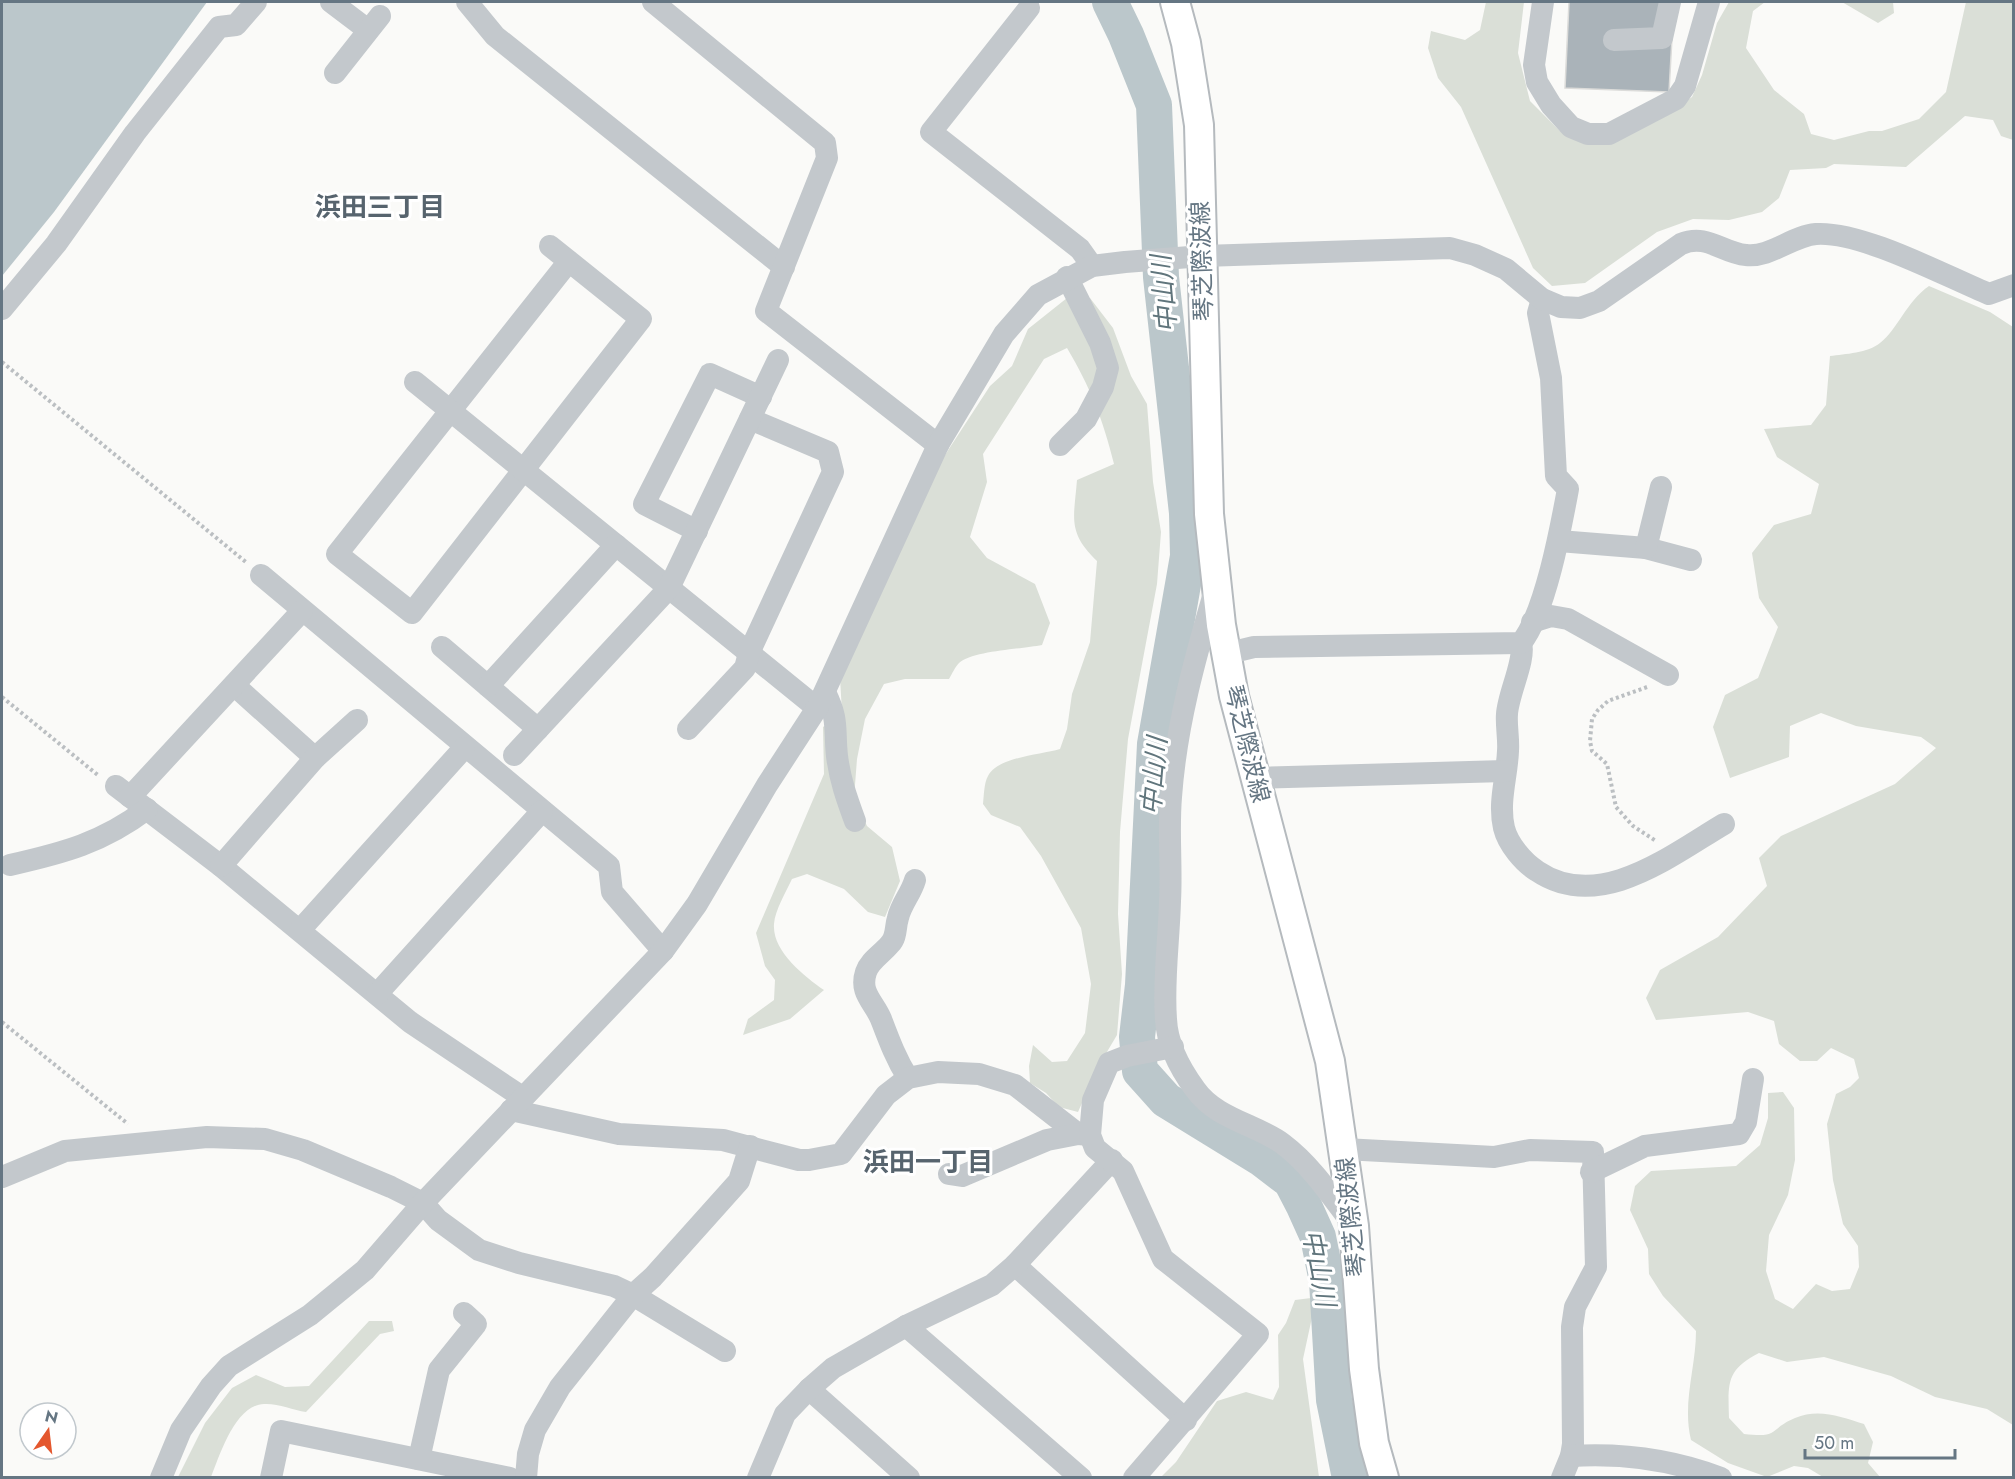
<svg xmlns="http://www.w3.org/2000/svg" width="2015" height="1479" viewBox="0 0 2015 1479" font-family="Jost,'Noto Sans JP',sans-serif">
  <rect width="100%" height="100%" fill="#fafaf8"/>
  <!-- green -->
  <g fill="#dadfd7">
    <path d="M1486,2H1524L1518,53L1530,101L1560,131L1655,122L1692,97L1702,75L1717,23L1729,2H1765L1753,11L1746,48L1774,90L1804,114L1811,134L1834,140L1869,131H1882L1919,119L1946,92L1966,2H2013V140L2001,136L1993,120L1965,116L1906,167L1834,164L1826,168L1790,170L1779,198L1762,212L1729,220L1693,219L1657,232L1585,283L1552,286L1533,268L1461,107L1438,78L1428,48L1431,31L1465,40L1480,30Z"/>
    <path d="M1842,2H1893L1894,13L1878,23Z"/>
    <path d="M1929,286L1990,312L2013,327V1425L1987,1409L1935,1397L1891,1376L1824,1357L1787,1362L1759,1353C1726,1370 1728,1383 1729,1418L1744,1434C1781,1438 1767,1430 1795,1418C1819,1408 1841,1417 1864,1424L1873,1442L1868,1463L1880,1477H1823L1808,1468L1794,1466L1767,1477L1728,1463L1691,1440C1682,1403 1696,1368 1696,1331L1663,1296L1649,1274L1648,1249L1630,1210L1635,1186L1651,1171L1736,1166L1760,1145L1768,1118V1093L1783,1092L1794,1108L1795,1160L1788,1195L1769,1235L1766,1271L1775,1299L1793,1309L1816,1284L1832,1291L1850,1289L1859,1267L1858,1246L1843,1224L1833,1180L1827,1124L1836,1094L1850,1087L1859,1078L1854,1059L1831,1048L1817,1061H1800L1779,1044L1774,1021L1748,1012L1656,1020L1646,998L1660,970L1718,937L1767,886L1759,858L1781,836L1895,784L1936,748L1921,737L1856,726L1821,713L1790,726L1789,757L1730,778L1713,727L1725,695L1758,678L1778,627L1759,598L1752,553L1774,525L1811,514L1819,484L1777,457L1764,429L1811,425L1826,405L1830,356C1845,354 1868,353 1880,343C1898,329 1906,302 1929,286Z"/>
    <path d="M1067,298H1090L1113,328L1131,376L1147,404L1153,482L1161,532L1157,584L1128,739L1120,832L1118,914L1122,974L1117,1035L1098,1067L1078,1112L1059,1107L1046,1093L1030,1083L1029,1066L1033,1045L1052,1062L1067,1061L1085,1033L1091,984L1081,928L1041,856L1020,827L991,815L983,804C984,795 984,783 988,776C997,757 1040,755 1060,749L1067,729L1072,694L1090,642L1097,561C1067,532 1074,518 1077,480L1114,464C1103,419 1090,387 1067,348L1044,359L983,454L987,482L970,537L987,558L1035,584L1050,623L1042,645C1022,649 972,651 959,663C955,667 952,674 949,679H905L884,684L865,719L857,759L854,798L867,826L892,847L900,881L885,917L868,912L844,889L807,874L792,879C786,892 775,910 774,924C772,951 804,976 824,990L790,1019L743,1035L748,1019L774,1000L775,980L765,966L756,933L824,774L823,727L842,712L840,678L943,458L990,386L1012,366L1028,329Z"/>
    <path d="M1311,1298L1314,1308L1303,1359L1319,1477H1161L1176,1462L1217,1401L1246,1392L1273,1400L1279,1387L1278,1335L1286,1323L1295,1300Z"/>
    <path d="M369,1321H392L394,1331L380,1334L306,1412C293,1410 277,1403 264,1404C235,1405 220,1455 211,1477H178L205,1423L232,1388L256,1375L285,1387L309,1386Z"/>
  </g>
  <!-- water -->
  <path fill="#bbc7cb" d="M2,2H207L54,212L2,276Z"/>
  <g fill="none" stroke-linecap="round" stroke-linejoin="round">
    <!-- river -->
    <path stroke="#bbc7cb" stroke-width="36" d="M1110,2L1126,35L1154,105L1161,277L1187,513L1188,556L1155,744L1143,985L1137,1037L1140,1071L1166,1100L1262,1159L1291,1181L1304,1206L1318,1237L1327,1281L1334,1400L1350,1478"/>
  </g>
  <!-- building -->
  <path fill="#aab3b9" stroke="#dcdcda" stroke-width="1.5" d="M1569,2H1674L1669,92L1565,88Z"/>
  <g fill="none" stroke-linecap="round" stroke-linejoin="round">
    <!-- major casing -->
    <g stroke="#b5babe" stroke-width="32">
      <path id="major" d="M1175,2L1186,43L1199,125L1209,514L1221,625L1234,696L1330,1061L1354,1226L1364,1369L1374,1443L1384,1478"/>
    </g>
    <!-- path -->
    <g stroke="#bbbfc2" stroke-width="4" stroke-dasharray="3 3" stroke-linecap="butt">
      <path d="M2,362L247,563"/>
      <path d="M1647,687L1608,701L1598,710L1592,719L1590,741L1592,751L1607,764L1616,807L1633,826L1656,841"/>
      <path d="M2,697L99,776"/>
      <path d="M2,1022L128,1124"/>
    </g>
    <!-- minor -->
    <g stroke="#c3c8cc" stroke-width="22">
      <path d="M331,2L368,30"/>
      <path d="M467,2L495,36L784,267"/>
      <path d="M653,2L825,143L827,158L766,311L938,445"/>
      <path d="M1543,2L1534,65L1537,82L1551,105L1571,127L1588,134H1609L1676,99L1685,86L1709,2"/>
      <path d="M1029,8L931,132L1080,249L1092,266"/>
      <path d="M1614,40L1662,38L1670,2"/>
      <path d="M335,73L380,16"/>
      <path d="M550,246L641,319L412,613L337,554L569,261"/>
      <path d="M2,309L56,244L135,133L219,27L236,25L256,2"/>
      <path d="M415,382L817,708"/>
      <path d="M1060,445L1086,419L1103,387L1108,368L1100,343L1067,277"/>
      <path d="M697,531L644,504L710,374L761,397"/>
      <path d="M1559,541L1646,548L1691,560"/>
      <path d="M1646,548L1661,487"/>
      <path d="M261,575L609,866L612,892L663,951"/>
      <path d="M1215,590C1195,658 1176,726 1171,797C1168,832 1172,867 1170,901C1169,940 1163,981 1166,1019C1167,1044 1181,1070 1195,1089C1216,1119 1256,1124 1283,1144C1312,1166 1332,1197 1354,1226"/>
      <path d="M1532,622L1551,616L1568,619L1668,675"/>
      <path d="M1521,643C1526,659 1508,694 1507,714C1506,726 1509,739 1508,751C1507,777 1498,802 1504,828C1508,844 1523,862 1537,871C1599,913 1670,856 1724,824"/>
      <path d="M442,647L538,729"/>
      <path d="M1225,654L1254,647L1521,643C1545,614 1561,527 1568,489L1556,476L1551,378L1538,313L1542,299"/>
      <path d="M234,685L315,758"/>
      <path d="M488,686L616,545"/>
      <path d="M825,692C839,721 834,727 837,756C840,780 847,799 855,821"/>
      <path d="M688,729L745,668L749,653L833,472L828,452L750,419"/>
      <path d="M514,755L669,588L778,360"/>
      <path d="M1256,778L1505,771"/>
      <path d="M116,786L221,866L410,1022L522,1097"/>
      <path d="M130,797L302,611"/>
      <path d="M10,865C63,853 102,843 147,809"/>
      <path d="M221,866L315,758L357,720"/>
      <path d="M300,930L464,748"/>
      <path d="M377,994L542,811"/>
      <path d="M908,1078C896,1059 889,1040 881,1019C874,1002 859,993 866,972C870,960 882,954 890,944C897,937 895,927 898,918C901,904 911,894 915,880"/>
      <path d="M511,1110L619,1134L723,1140L799,1160H809L841,1154L886,1095L908,1078L938,1072L979,1074L1015,1085L1078,1134L1090,1135"/>
      <path d="M1344,1149L1494,1157L1530,1150L1593,1152L1596,1267L1575,1307L1572,1327L1573,1444L1571,1456L1562,1478"/>
      <path d="M1591,1172L1645,1146L1739,1134L1746,1122L1753,1079"/>
      <path d="M949,1174L962,1176L1047,1140L1078,1134"/>
      <path d="M2,1177L65,1151L207,1137L265,1139L303,1150L391,1187L423,1203L438,1220L479,1250L519,1263L614,1286L633,1295L725,1351"/>
      <path d="M1015,1265L1186,1420"/>
      <path d="M906,1326L1081,1478"/>
      <path d="M809,1389L909,1478"/>
      <path d="M1571,1456C1621,1453 1674,1460 1721,1478"/>
      <path d="M419,1459L439,1370L476,1324L464,1313"/>
      <path d="M161,1478L181,1430L211,1386L229,1366L310,1315L365,1270L423,1203L663,951L697,904L767,785L817,708L938,445L1004,334L1038,295L1092,266L1125,262L1203,256L1450,248L1475,255L1506,269L1542,299L1561,307L1580,308L1599,301L1681,244C1707,233 1722,253 1746,255C1770,258 1792,236 1816,234C1862,231 1945,276 1989,294L2014,285"/>
      <path d="M271,1478L281,1431L510,1478"/>
      <path d="M526,1478L528,1454L535,1430L560,1387L633,1295L653,1277L739,1181L750,1146"/>
      <path d="M758,1478L785,1414L809,1389L833,1368L906,1326L992,1285L1015,1265L1112,1160"/>
      <path d="M1134,1478L1258,1334L1163,1259L1123,1171L1095,1148L1090,1135L1093,1100L1109,1063L1127,1056L1173,1047"/>
    </g>
    <!-- major -->
    <use href="#major" stroke="#fff" stroke-width="28"/>
  </g>
  <g text-anchor="middle" stroke-width="6" stroke-linejoin="round" paint-order="stroke">
    <!-- street labels -->
    <g font-size="24" fill="#657683" stroke="#fff">
      <text transform="translate(1202 261) rotate(-92)" y="8">琴芝際波線</text>
      <text transform="translate(1247 744) rotate(76)" y="8">琴芝際波線</text>
      <text transform="translate(1351 1217) rotate(-96)" y="8">琴芝際波線</text>
    </g>
    <!-- neighbourhood labels -->
    <g font-size="26" font-weight="bold" fill="#57646e" stroke="#fff">
      <text x="380" y="216">浜田三丁目</text>
      <text x="928" y="1171">浜田一丁目</text>
    </g>
    <!-- water labels -->
    <g font-size="26" font-style="italic" fill="#60757c" stroke="#fff">
      <text transform="translate(1164 294) rotate(-95)" y="9">中山川</text>
      <text transform="translate(1154 776) rotate(-85)" y="9">中山川</text>
      <text transform="translate(1319 1268) rotate(79)" y="9">中山川</text>
    </g>
  </g>
  <!-- border -->
  <rect width="2015" height="1479" fill="none" stroke="#657683" stroke-width="6"/>
  <!-- north arrow -->
  <g transform="translate(48 1431) rotate(14)"><circle r="28" fill="#ffffff" stroke="#c1c8cd" stroke-width="1.5"/>
  <path d="M0-4.5L10 22L0 15L-10 22Z" fill="#e4572e"/>
  <text y="-9" font-size="16" font-weight="bold" text-anchor="middle" fill="#657683">N</text>
  </g>
  <!-- scale -->
  <path d="M1805 1449v9h150v-9" fill="none" stroke="#657683" stroke-width="3"/>
  <text x="1814" y="1449" font-size="18" fill="#657683" stroke="#ffffff" stroke-width="4.5" paint-order="stroke">50 m</text>
</svg>
